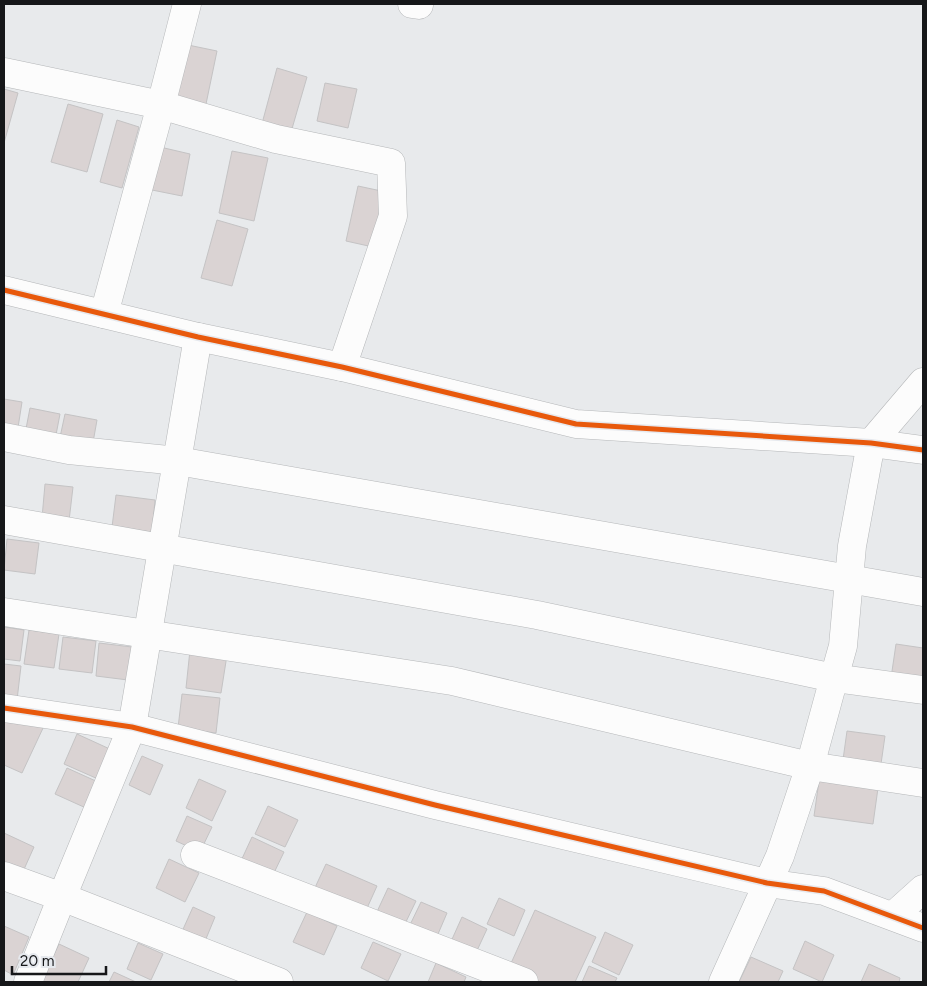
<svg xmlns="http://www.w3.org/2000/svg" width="927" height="986" viewBox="0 0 927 986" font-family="Figtree,sans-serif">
  <rect width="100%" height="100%" fill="#e8eaec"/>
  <!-- building -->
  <g fill="#dad3d3" stroke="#c4c3c4">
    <path d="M188,45L217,51L206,104L176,98Z"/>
    <path d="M277,68L307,77L289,139L260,131Z"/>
    <path d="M325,83L357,89L348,128L317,121Z"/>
    <path d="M4,89L18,93L4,143Z"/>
    <path d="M68,104L103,114L87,172L51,162Z"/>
    <path d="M117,120L139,127L122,188L100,182Z"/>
    <path d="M160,147L190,154L182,196L152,190Z"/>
    <path d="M232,151L268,158L254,221L219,213Z"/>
    <path d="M358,186L386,192L373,247L346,241Z"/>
    <path d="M217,220L248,229L232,286L201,278Z"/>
    <path d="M4,399L22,402L17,434L4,432Z"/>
    <path d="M30,408L60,414L55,440L25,434Z"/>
    <path d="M65,414L97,420L92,448L59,442Z"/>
    <path d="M45,484L73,487L69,521L42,518Z"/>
    <path d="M116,495L155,500L152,532L112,527Z"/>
    <path d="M7,539L39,543L35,574L4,570Z"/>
    <path d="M4,627L24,630L20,661L4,659Z"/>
    <path d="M29,630L59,634L54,668L24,664Z"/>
    <path d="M63,637L96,641L92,673L59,669Z"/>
    <path d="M99,643L132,647L128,680L96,676Z"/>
    <path d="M896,644L923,648V682L891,678Z"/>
    <path d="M190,650L227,655L221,693L186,688Z"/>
    <path d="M4,664L21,666L17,700L4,698Z"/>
    <path d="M182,694L220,698L216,733L178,728Z"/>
    <path d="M4,719L44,726L22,773L4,765Z"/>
    <path d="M847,731L885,736L880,771L842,767Z"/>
    <path d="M77,734L112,750L98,779L64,764Z"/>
    <path d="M142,756L163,765L150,795L129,785Z"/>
    <path d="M67,768L98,782L86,808L55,794Z"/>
    <path d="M199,779L226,791L212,821L186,808Z"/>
    <path d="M819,781L878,788L873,824L814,816Z"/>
    <path d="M268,806L298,820L285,847L255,834Z"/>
    <path d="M187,816L212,827L200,852L176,841Z"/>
    <path d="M4,833L34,847L21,876L4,869Z"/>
    <path d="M252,837L284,852L272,877L240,863Z"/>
    <path d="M169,859L199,873L185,902L156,888Z"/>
    <path d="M326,864L377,886L363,917L312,894Z"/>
    <path d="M388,888L416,901L403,928L375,916Z"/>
    <path d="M499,898L525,910L514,936L487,924Z"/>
    <path d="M421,902L447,913L435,941L408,929Z"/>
    <path d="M193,907L215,917L203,946L180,936Z"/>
    <path d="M535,910L596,937L575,982H536L508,970Z"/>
    <path d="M307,912L337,926L324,955L293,942Z"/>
    <path d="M462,917L487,929L474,957L449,946Z"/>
    <path d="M4,926L29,937L13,975L4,970Z"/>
    <path d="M605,932L633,945L619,975L592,962Z"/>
    <path d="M805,941L834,955L822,982L793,969Z"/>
    <path d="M373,942L401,954L388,981L361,968Z"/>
    <path d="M138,943L163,954L151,980L127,969Z"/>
    <path d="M59,944L89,958L78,982H41Z"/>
    <path d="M751,957L783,971L778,982H739Z"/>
    <path d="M436,963L466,977L464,982H428Z"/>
    <path d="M869,964L900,978L899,982H861Z"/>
    <path d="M589,966L617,978L615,982H582Z"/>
    <path d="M114,972L136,982H109Z"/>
  </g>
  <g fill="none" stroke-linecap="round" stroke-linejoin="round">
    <!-- minor casing -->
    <g stroke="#b5b7b9" stroke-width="29">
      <g id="minor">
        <path d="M412,4L419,5"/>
        <path d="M4,72L161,105L276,139L391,163L393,216L342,367"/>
        <path d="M4,290L198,337L342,367L576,424L871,443L923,450"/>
        <path d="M104,314L161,105L187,4"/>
        <path d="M4,437L69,450L178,461L923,592"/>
        <path d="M4,520L537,615L834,678L923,690"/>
        <path d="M4,612L452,681L810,766L923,783"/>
        <path d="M4,708L132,727L435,805L767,883L824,891L923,928"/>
        <path d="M195,855L524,982"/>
        <path d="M4,876L62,897L279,982"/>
        <path d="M893,916L923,889"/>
        <path d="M28,982L62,897L132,727L198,337"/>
        <path d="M723,982L780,856L810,766L834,678L843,646L852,546L871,443L923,382"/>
      </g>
    </g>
    <!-- minor -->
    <use href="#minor" stroke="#fcfcfc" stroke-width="28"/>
    <!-- cycleway casing -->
    <g stroke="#e6e9ee" stroke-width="8">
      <g id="cycleway">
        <path d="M4,290L198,337L342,367L576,424L871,443L923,450"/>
        <path d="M4,708L132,727L435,805L767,883L824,891L923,928"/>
      </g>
    </g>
    <!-- cycleway -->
    <use href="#cycleway" stroke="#e8590c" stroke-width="5"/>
  </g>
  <!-- border -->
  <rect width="927" height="986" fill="none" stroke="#161719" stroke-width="10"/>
  <!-- scale -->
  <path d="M12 966v8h94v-8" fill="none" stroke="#161719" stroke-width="2.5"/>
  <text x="20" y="966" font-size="15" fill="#161719" stroke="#e6e9ee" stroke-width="4" paint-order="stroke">20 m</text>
</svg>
